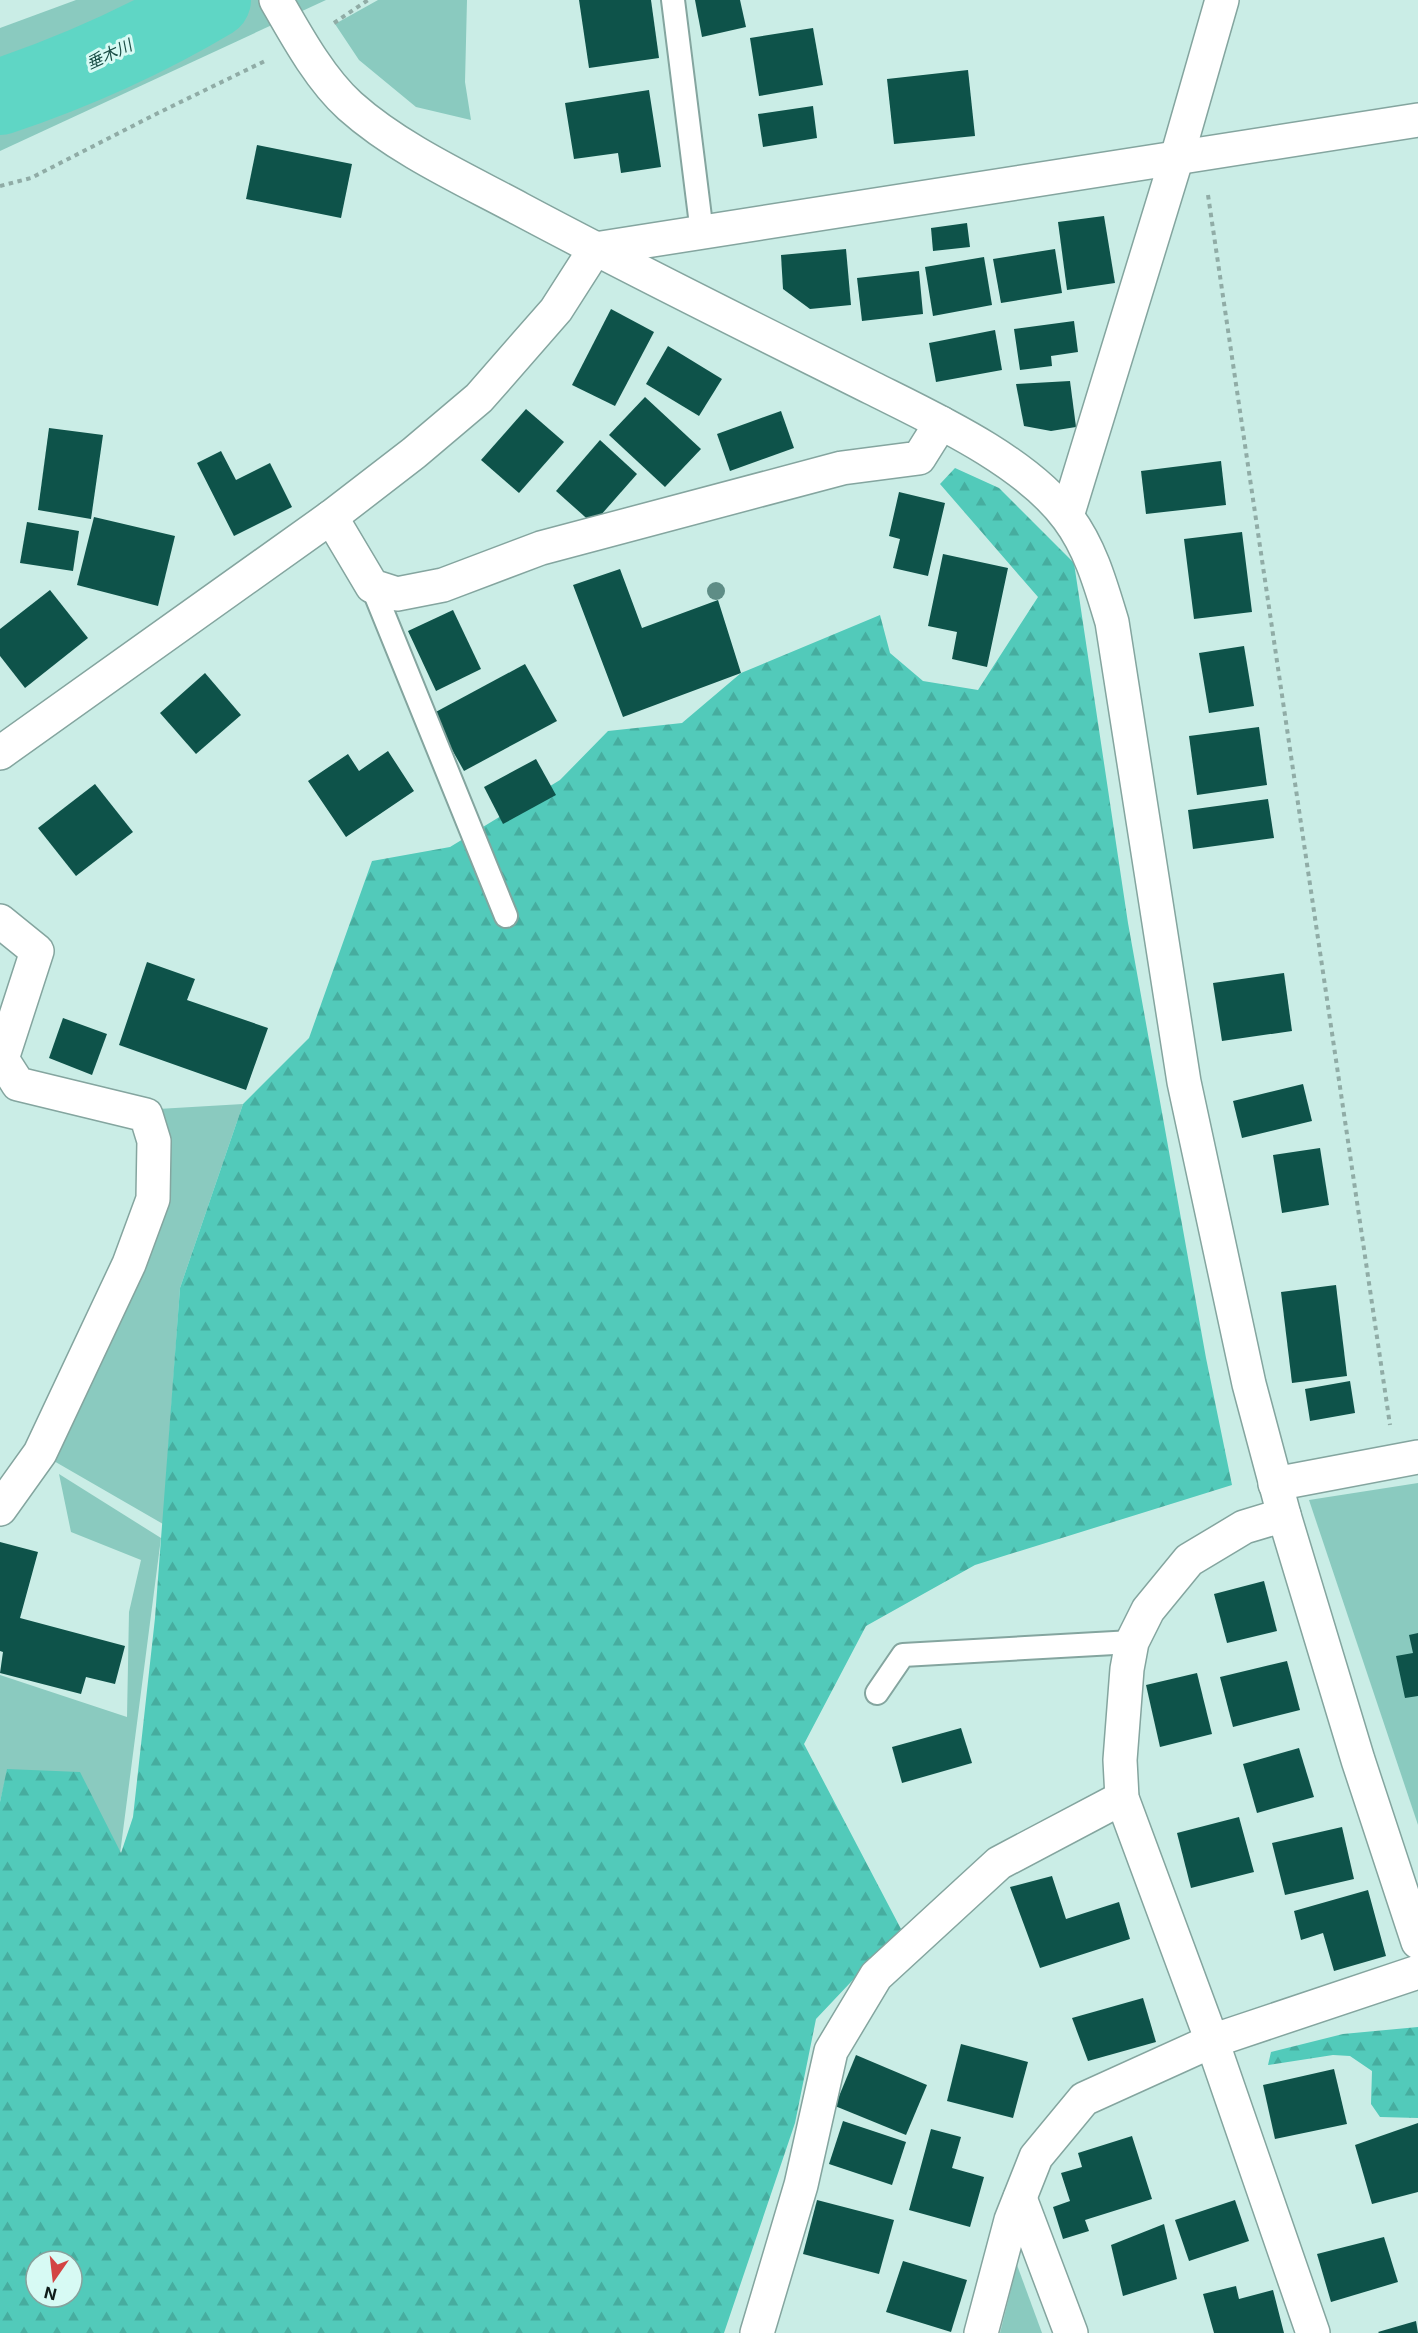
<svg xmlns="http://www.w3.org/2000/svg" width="1418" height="2333" viewBox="0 0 1418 2333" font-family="Inter,'Noto Sans JP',sans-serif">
  <defs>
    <pattern id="forest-firs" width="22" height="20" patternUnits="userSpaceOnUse" patternTransform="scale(1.5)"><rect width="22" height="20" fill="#52caba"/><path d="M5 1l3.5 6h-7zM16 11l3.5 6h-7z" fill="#46ad9f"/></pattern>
  </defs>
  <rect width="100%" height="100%" fill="#caede6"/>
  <!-- grass -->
  <g fill="#8acabf">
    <path d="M76,0H326L0,151V28Z"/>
    <path d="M378,0H467L465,82L471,120L416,107L359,60L335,24Z"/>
    <path d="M243,1104L180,1288L163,1524L40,1453L153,1241L171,1163L158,1109Z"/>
    <path d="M59,1474L161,1538L120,1854L8,1769L0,1802V1675L127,1717L129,1612L141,1560L71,1532Z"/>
    <path d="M1418,1483V1825L1309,1500Z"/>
    <path d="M1017,2265L1042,2333H1000Z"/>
  </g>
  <!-- forest -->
  <g fill="url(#forest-firs)" fill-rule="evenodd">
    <path d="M955,468L999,488L1074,563L1128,923L1206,1358L1232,1485L975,1565L866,1626L804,1744L901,1929L816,2019L795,2123L724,2333H0V1802L7,1769L80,1772L121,1853L133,1817L155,1618L180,1288L243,1104L309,1038L372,861L450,847L560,780L608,731L682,723L741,673L880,615L890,653L923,681L978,690L1038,597L940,484ZM36,2261H72V2297H36Z"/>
    <path d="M1418,2027V2118L1380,2117L1371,2104L1372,2071L1350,2056L1333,2055L1268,2065L1271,2052L1343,2034Z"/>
  </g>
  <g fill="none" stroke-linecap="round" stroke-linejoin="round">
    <!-- river -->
    <path stroke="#5fd6c5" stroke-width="76" d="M0,97C74,72 146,40 213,0"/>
  </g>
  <!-- building -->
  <g fill="#0e534a">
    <path d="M579,0H651L659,58L589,68Z"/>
    <path d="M695,0H740L746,27L702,37Z"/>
    <path d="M813,28L823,85L759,96L750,38Z"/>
    <path d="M968,70L975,136L894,144L887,79Z"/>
    <path d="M649,90L661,167L621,173L618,153L574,159L565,103Z"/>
    <path d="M813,106L817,138L763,147L758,114Z"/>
    <path d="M257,145L352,164L341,218L246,199Z"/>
    <path d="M1104,216L1115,283L1067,290L1058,222Z"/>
    <path d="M967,223L970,247L933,251L931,228Z"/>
    <path d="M846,249L851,305L810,309L783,289L781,255Z"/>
    <path d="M1055,249L1062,293L1001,303L993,259Z"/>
    <path d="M984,257L992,305L933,316L925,267Z"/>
    <path d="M919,271L923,314L862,321L857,278Z"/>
    <path d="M611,309L654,332L615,406L572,385Z"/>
    <path d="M1074,321L1078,352L1051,356L1052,366L1020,370L1014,329Z"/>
    <path d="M995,330L1002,370L936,382L929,343Z"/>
    <path d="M668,346L722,379L699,416L646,384Z"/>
    <path d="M1070,381L1076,427L1051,431L1024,426L1016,384Z"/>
    <path d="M645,397L701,449L665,487L609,435Z"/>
    <path d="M526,409L564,442L519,493L481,460Z"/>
    <path d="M781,411L794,448L730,471L717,434Z"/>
    <path d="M49,428L103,435L91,519L38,510Z"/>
    <path d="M600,440L637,474L593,524L556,491Z"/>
    <path d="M221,451L236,480L270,463L292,507L234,536L197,463Z"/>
    <path d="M1221,461L1226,505L1146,514L1141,471Z"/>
    <path d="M899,492L945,503L928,576L893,568L900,539L889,536Z"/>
    <path d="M94,517L175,536L158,606L77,585Z"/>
    <path d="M27,522L79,531L73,571L20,563Z"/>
    <path d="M1242,532L1252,612L1194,619L1184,539Z"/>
    <path d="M943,554L1008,568L987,667L952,659L957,632L928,626Z"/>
    <path d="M620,569L642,628L718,600L741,673L623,717L573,585Z"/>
    <path d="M50,590L88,638L25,688L0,656V629Z"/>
    <path d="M453,610L481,669L436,691L408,631Z"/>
    <path d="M1244,646L1254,706L1209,713L1199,653Z"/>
    <path d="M525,664L557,721L464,771L432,714Z"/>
    <path d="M205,673L241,715L196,754L160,713Z"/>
    <path d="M1259,727L1267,785L1197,795L1189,736Z"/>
    <path d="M388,751L414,791L346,837L308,781L348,754L359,771Z"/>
    <path d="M536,759L556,795L503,824L484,787Z"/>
    <path d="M95,784L133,832L76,876L38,828Z"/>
    <path d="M1268,799L1274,838L1193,849L1188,810Z"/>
    <path d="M147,962L195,979L187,1000L268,1028L246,1090L119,1045Z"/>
    <path d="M1284,973L1292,1031L1222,1041L1213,983Z"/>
    <path d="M63,1018L107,1034L92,1075L49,1058Z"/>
    <path d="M1303,1084L1312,1121L1242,1138L1233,1101Z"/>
    <path d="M1320,1148L1329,1205L1282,1213L1273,1155Z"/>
    <path d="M1336,1285L1347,1376L1292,1383L1281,1292Z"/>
    <path d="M1350,1381L1355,1413L1310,1421L1305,1389Z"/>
    <path d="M0,1542L38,1552L20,1618L125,1646L115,1684L86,1677L81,1694L0,1673L3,1652L0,1651Z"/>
    <path d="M1264,1581L1277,1631L1227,1643L1214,1594Z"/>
    <path d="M1418,1633V1696L1405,1698L1396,1656L1413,1653L1409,1635Z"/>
    <path d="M1287,1661L1300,1710L1233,1727L1220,1677Z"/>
    <path d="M1197,1673L1212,1734L1160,1747L1146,1685Z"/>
    <path d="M961,1728L972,1763L902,1783L892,1747Z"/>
    <path d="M1299,1748L1314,1797L1257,1813L1243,1764Z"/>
    <path d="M1239,1817L1254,1872L1191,1888L1177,1833Z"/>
    <path d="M1342,1827L1354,1879L1285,1895L1272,1843Z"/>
    <path d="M1052,1876L1066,1919L1119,1902L1130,1939L1040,1968L1010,1887Z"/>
    <path d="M1368,1890L1386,1956L1334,1971L1323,1933L1301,1940L1294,1911Z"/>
    <path d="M1143,1998L1156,2042L1088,2061L1072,2018Z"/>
    <path d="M961,2044L1028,2062L1013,2118L947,2101Z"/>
    <path d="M856,2055L927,2085L906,2135L835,2106Z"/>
    <path d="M1334,2069L1347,2124L1275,2139L1263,2085Z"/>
    <path d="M843,2121L906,2142L892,2185L829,2164Z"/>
    <path d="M1418,2123V2192L1372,2204L1355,2145Z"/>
    <path d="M931,2129L961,2137L952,2168L984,2177L970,2227L909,2210Z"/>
    <path d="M1132,2136L1152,2199L1085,2220L1089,2231L1063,2239L1053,2207L1070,2201L1061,2173L1082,2167L1078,2153Z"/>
    <path d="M817,2200L894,2220L879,2274L803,2254Z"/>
    <path d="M1235,2200L1249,2241L1189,2261L1175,2220Z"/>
    <path d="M1164,2224L1177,2279L1123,2296L1111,2245Z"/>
    <path d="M1384,2237L1398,2282L1331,2302L1317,2254Z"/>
    <path d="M903,2261L967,2280L951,2332L886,2312Z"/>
    <path d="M1236,2286L1239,2299L1273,2290L1284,2333H1214L1203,2294Z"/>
    <path d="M1416,2321L1418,2333H1379L1378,2332Z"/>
  </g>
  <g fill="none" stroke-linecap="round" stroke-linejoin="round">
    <!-- lane casing -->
    <g stroke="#84a59f" stroke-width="26">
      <g id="lane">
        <path d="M673,0L702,233"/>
        <path d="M372,586L506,916"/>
        <path d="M877,1693L903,1655L1132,1642"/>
      </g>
    </g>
    <!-- street casing -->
    <g stroke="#84a59f" stroke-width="36">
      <g id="street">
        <path d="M1067,516L1177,157L1222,0"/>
        <path d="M331,517L372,586L397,594L443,585L541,548L842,468L919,458L941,423"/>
        <path d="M0,753L331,517L414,453L479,398L556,310L595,249L1418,120"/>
        <path d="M0,921L37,951L2,1059L18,1084L146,1115L154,1141L153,1199L129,1264L40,1453L0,1509"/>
        <path d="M1275,1484L1418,1457"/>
        <path d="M1284,1515L1244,1527L1189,1560L1148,1610L1132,1642L1127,1669L1120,1760L1122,1798L1212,2041L1313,2333"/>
        <path d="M1020,2198L1071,2333"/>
        <path d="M757,2333L801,2185L831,2051L876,1976L999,1863L1122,1798"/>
        <path d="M981,2333L1011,2220L1036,2157L1084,2099L1212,2041L1418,1972"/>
      </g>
    </g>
    <!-- secondary casing -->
    <g stroke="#84a59f" stroke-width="36">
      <path id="secondary" d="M276,0C296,35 320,79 350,106C398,149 464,179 520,209C636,271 754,329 872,388C934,419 1026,461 1068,518C1091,549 1101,586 1112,622L1184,1082L1249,1384L1284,1515L1358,1760L1418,1942"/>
    </g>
    <!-- path -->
    <g stroke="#90aca6" stroke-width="4" stroke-dasharray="4.5 4.5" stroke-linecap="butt">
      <path d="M334,23L368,0"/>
      <path d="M0,186L31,178L158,113L267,60"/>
      <path d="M1208,195L1390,1425"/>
    </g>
    <!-- lane -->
    <use href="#lane" stroke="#fff" stroke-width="22"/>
    <!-- street -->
    <use href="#street" stroke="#fff" stroke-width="33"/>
    <!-- secondary -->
    <use href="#secondary" stroke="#fff" stroke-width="33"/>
  </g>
  <!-- trees -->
  <circle fill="#5e8d86" cx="716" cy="591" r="9"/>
  <g text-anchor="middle" stroke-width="6" stroke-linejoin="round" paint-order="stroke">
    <!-- water labels -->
    <g font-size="16" font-style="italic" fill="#1b4f47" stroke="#d7faf4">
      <text transform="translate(109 54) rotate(-25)" y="6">垂木川</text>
    </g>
  </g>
  <!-- north arrow -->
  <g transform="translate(54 2279) rotate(194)"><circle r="28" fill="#d7faf4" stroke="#87a19c" stroke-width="1.5"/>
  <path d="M0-4.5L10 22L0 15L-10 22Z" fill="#d34443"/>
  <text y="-9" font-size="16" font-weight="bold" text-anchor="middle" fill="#0f1c19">N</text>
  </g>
</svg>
